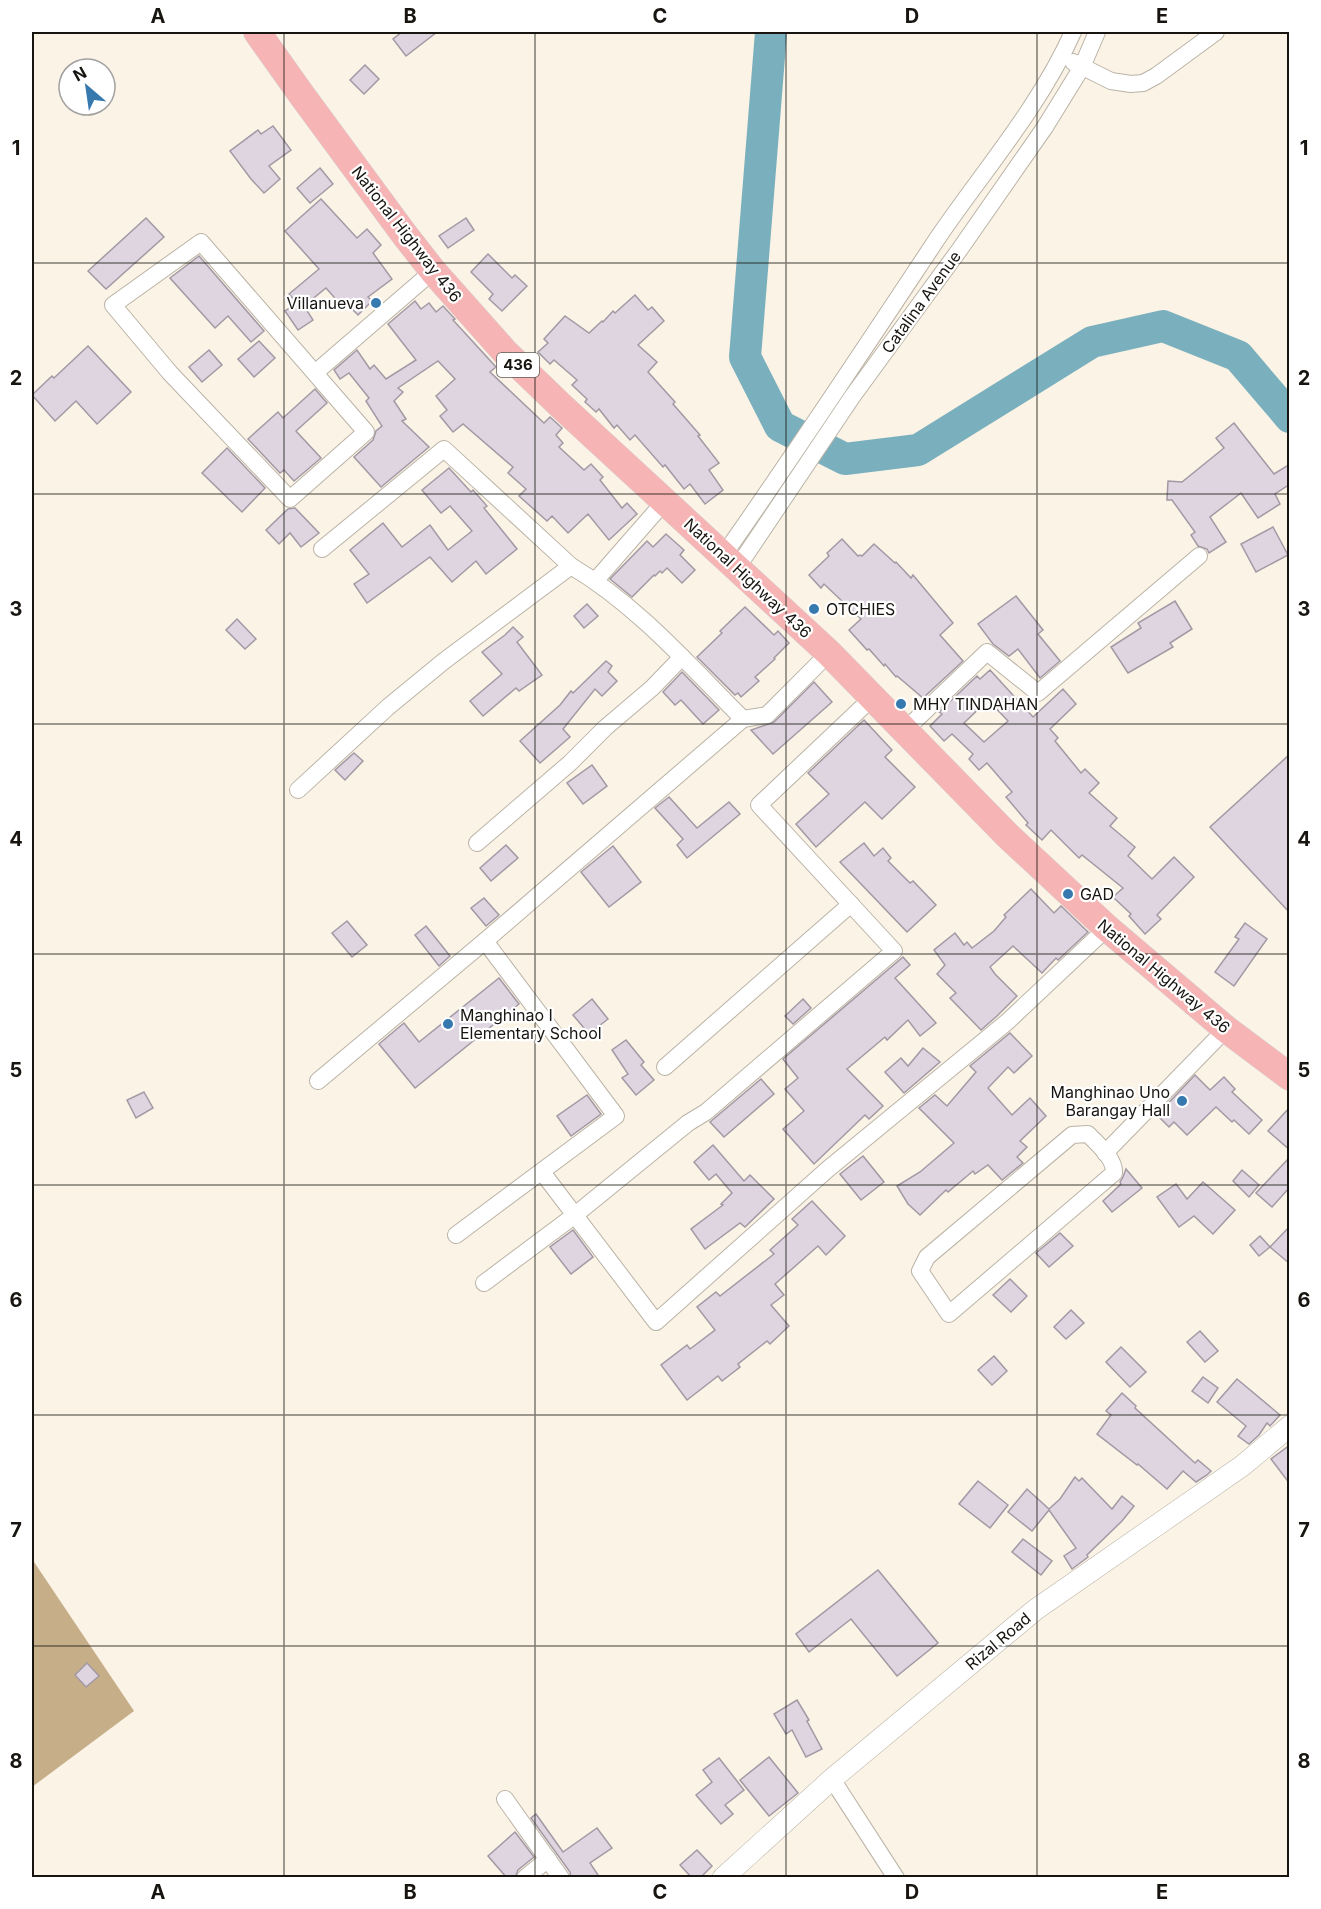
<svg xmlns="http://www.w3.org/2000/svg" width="1321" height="1909" viewBox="0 0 1321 1909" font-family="Inter,sans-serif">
  <rect width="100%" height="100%" fill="#fbf3e6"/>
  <!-- forest -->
  <path fill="#c6af88" d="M32,1559L134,1711L32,1787Z"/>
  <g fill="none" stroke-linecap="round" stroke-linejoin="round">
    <!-- river -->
    <path stroke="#7ab0bd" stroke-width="32" d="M771,32L745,357L780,426L845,459L918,450L1092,342L1163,326L1238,356L1290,417"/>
  </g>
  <!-- building -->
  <g fill="#ded5e1" stroke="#a299a4" stroke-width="1.5" fill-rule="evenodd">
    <path d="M402,32H437L406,56L393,39Z"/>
    <path d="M365,65L379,79L364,94L350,80Z"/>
    <path d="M273,126L291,150L269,166L280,179L264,193L251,179L230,151L258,130L261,134Z"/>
    <path d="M320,168L333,184L310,203L297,188Z"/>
    <path d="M321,199L357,238L367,229L381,245L373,253L392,279L368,297L372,301L358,315L345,302L341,305L326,288L304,306L313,320L298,330L285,311L297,303L289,294L319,269L285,231Z"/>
    <path d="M146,218L164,237L106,289L88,271Z"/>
    <path d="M466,218L474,230L448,248L439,236Z"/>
    <path d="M488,254L512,278L515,275L527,286L502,311L489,299L493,294L471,272Z"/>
    <path d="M199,256L264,331L251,342L228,316L215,328L170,278Z"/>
    <path d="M635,295L648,310L652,307L664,321L638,345L657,362L648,372L675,402L673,404L700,435L698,436L719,463L709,470L723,490L705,504L690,484L684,489L665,465L663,467L635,435L630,440L617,425L614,428L599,409L596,412L585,402L587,399L572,385L577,380L554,360L550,364L538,352L548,343L544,339L565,316L589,333L602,321L603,322L613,311L615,313Z"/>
    <path d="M415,301L421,309L429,303L436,312L443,306L455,319L453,320L496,367L490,372L544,423L550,417L562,428L556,435L563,443L559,447L584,470L591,464L603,477L600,480L622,508L627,503L637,514L609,540L588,514L568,533L552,516L547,521L519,496L526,489L508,473L513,467L463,424L453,432L440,416L447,410L436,396L455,379L438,361L398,388L403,392L394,401L406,419L402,421L429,447L381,487L354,457L373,440L376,431L382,426L366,401L369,398L349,373L340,379L334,370L357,350L370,369L374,365L386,379L416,360L388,324Z"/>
    <path d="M259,341L275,358L254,377L238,359Z"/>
    <path d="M88,346L131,392L97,424L76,401L55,421L32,395L52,376L54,378Z"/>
    <path d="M209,350L222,365L202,382L189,367Z"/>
    <path d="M315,389L327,403L296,431L321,458L294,481L284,470L280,473L248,439L278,412L283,418Z"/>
    <path d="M1234,423L1274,474L1290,464V484L1275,494L1280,504L1258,518L1241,493L1210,517L1226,542L1209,553L1207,549L1198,546L1191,535L1195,532L1172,500H1167L1168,481L1182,482L1224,448L1216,438Z"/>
    <path d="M227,448L265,488L242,512L202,473Z"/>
    <path d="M449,468L471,492L473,490L487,506L484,508L517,549L486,574L476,561L452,582L430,557L367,603L354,584L369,574L350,550L383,523L402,547L430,525L448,550L472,531L450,506L441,513L422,490Z"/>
    <path d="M295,508L319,533L301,547L290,533L279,544L266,530L288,509Z"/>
    <path d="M1273,527L1288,555L1256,572L1241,544Z"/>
    <path d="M666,534L684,550L680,555L695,570L682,583L667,568L662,573L660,571L655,576L654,575L632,597L610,579L647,541L653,547Z"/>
    <path d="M842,539L858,556L860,555L862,556L874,544L895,563L896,562L911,578L913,575L953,623L940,635L963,661L923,698L897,676L896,677L885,664L884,666L869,649L867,650L849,630L861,619L824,584L821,588L809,575L829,556L827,553Z"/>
    <path d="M1016,596L1043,630L1038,634L1060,661L1040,678L1018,649L1009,656L993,644L978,624Z"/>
    <path d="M1175,601L1192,629L1170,643L1173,647L1128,673L1111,647L1141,628L1138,623Z"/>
    <path d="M587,604L598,616L584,628L574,616Z"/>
    <path d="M745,607L774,635L778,631L789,643L774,658L775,659L755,677L759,681L741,697L738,693L735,695L697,657L722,633L720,631Z"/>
    <path d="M237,619L256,639L245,649L226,630Z"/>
    <path d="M513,627L523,637L517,642L542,675L519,691L516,688L483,716L470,701L502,674L482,652L505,635Z"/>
    <path d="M606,661L612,666L608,672L617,681L602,696L595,689L563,729L570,737L540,763L520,741L560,705L571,691L573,693Z"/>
    <path d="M990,670L1033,717L1063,689L1076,704L1050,729L1058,738L1055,741L1081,773L1085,769L1099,783L1089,793L1117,818L1110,826L1135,847L1128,856L1152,879L1174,857L1194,877L1157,915L1161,919L1145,934L1129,916L1131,914L1113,897L1123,888L1082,855L1079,858L1051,830L1042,840L1026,825L1028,823L1006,797L1012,792L987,763L979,770L969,759L973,754L952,734L944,741L930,726L942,714L939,712L977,676L980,679ZM988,700L1008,721L984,742L964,723Z"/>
    <path d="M682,672L719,710L703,724L681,700L675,705L663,692Z"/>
    <path d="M814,682L832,702L773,754L751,730L774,722Z"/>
    <path d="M864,720L892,750L885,757L915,787L882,819L865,802L816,847L796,824L829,794L808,773Z"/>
    <path d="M354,753L363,761L345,780L335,770Z"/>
    <path d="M1290,754V913L1210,827Z"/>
    <path d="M592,765L607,786L583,804L567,783Z"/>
    <path d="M669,797L697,828L729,802L740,814L687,858L677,845L683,839L655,808Z"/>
    <path d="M864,843L874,856L883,848L891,858L888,861L910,883L913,881L936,905L907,932L840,862Z"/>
    <path d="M506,845L518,858L491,881L480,868Z"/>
    <path d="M613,846L641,882L609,907L581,872Z"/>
    <path d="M1031,889L1054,913L1061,906L1088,932L1058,960L1056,958L1042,973L1013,946L990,967L995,974L1017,996L997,1016L981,1030L950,998L956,993L937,974L945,965L934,950L955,933L964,945L967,942L972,948L994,931L1006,917L1004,915Z"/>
    <path d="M484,898L499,915L486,926L471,908Z"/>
    <path d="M347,921L367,945L352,957L332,933Z"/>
    <path d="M1245,923L1267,939L1234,986L1215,972L1239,939L1235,937Z"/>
    <path d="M426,926L450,956L439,966L415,935Z"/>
    <path d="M903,957L910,965L895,978L936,1023L920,1036L908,1020L887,1040L885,1037L847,1069L883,1106L869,1119L865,1115L814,1164L783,1129L804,1111L785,1089L798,1078L783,1059Z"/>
    <path d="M499,978L519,1004L415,1088L379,1044L404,1023L419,1042Z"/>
    <path d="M592,999L608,1019L589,1034L573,1015Z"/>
    <path d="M803,999L811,1008L793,1024L785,1016Z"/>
    <path d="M1010,1033L1032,1056L1014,1073L1008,1067L988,1088L1012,1115L1030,1098L1046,1116L1020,1141L1027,1147L1017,1157L1023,1163L1002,1180L988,1165L975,1174L973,1171L948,1192L946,1190L920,1215L908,1204L897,1186L920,1172L954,1143L919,1108L935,1095L947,1106L976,1072L970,1066Z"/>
    <path d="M626,1040L644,1062L641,1065L654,1080L636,1095L622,1078L628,1074L612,1050Z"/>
    <path d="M923,1048L940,1062L904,1093L885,1072L901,1058L908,1066Z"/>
    <path d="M1195,1075L1210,1090L1224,1077L1235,1089L1232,1092L1262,1120L1249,1134L1234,1120L1232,1122L1216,1107L1187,1135L1174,1122L1169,1127L1157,1115Z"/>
    <path d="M761,1079L774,1094L724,1137L710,1122Z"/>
    <path d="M144,1092L153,1108L136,1118L127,1100Z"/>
    <path d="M587,1095L601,1114L571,1136L557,1116Z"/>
    <path d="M1290,1107V1150L1268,1131Z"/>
    <path d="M713,1145L744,1181L750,1175L774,1199L745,1227L740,1223L705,1249L691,1229L723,1205L721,1204L732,1193L716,1174L709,1180L694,1162Z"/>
    <path d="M863,1156L884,1182L861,1200L840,1174Z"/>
    <path d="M1290,1157V1187L1272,1207L1256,1193Z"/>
    <path d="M1126,1169L1142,1188L1112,1212L1103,1201L1121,1184L1120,1182L1123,1177Z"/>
    <path d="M1242,1170L1259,1185L1249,1197L1233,1181Z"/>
    <path d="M1203,1182L1235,1210L1213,1234L1194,1216L1179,1227L1157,1197L1176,1184L1187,1199Z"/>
    <path d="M812,1201L845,1236L826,1255L818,1246L775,1284L784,1295L771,1305L789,1326L770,1344L767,1341L738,1364L740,1367L722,1381L718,1376L687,1400L661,1365L687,1345L690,1349L715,1330L697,1307L716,1292L720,1296L774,1254L770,1250L798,1225L792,1219Z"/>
    <path d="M1290,1226V1264L1270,1247Z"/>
    <path d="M573,1230L593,1257L571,1274L550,1247Z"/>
    <path d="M1060,1233L1073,1246L1049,1267L1036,1253Z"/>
    <path d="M1260,1236L1270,1247L1259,1256L1250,1245Z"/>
    <path d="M1010,1279L1027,1296L1011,1312L993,1295Z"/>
    <path d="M1071,1310L1084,1323L1066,1339L1054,1327Z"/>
    <path d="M1200,1331L1218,1351L1205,1362L1187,1342Z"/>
    <path d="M1121,1347L1146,1372L1130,1387L1106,1362Z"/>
    <path d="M994,1356L1007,1371L992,1385L978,1370Z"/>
    <path d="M1203,1377L1218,1388L1208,1403L1192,1391Z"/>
    <path d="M1237,1379L1280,1415L1270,1426L1267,1423L1259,1435L1249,1444L1238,1436L1246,1426L1217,1402Z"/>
    <path d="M1122,1393L1136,1406L1135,1408L1195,1463L1198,1460L1211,1471L1207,1475L1196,1482L1183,1471L1167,1489L1138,1464L1137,1465L1097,1434L1111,1415L1106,1411Z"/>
    <path d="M1290,1445V1484L1271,1459Z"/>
    <path d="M1075,1477L1079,1481L1082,1478L1112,1509L1122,1496L1134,1506L1122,1521L1087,1555L1088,1557L1072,1569L1064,1556L1076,1548L1049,1510L1032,1531L1008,1512L1027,1489L1049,1509L1060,1499Z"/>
    <path d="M978,1481L1008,1505L990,1528L959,1504Z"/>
    <path d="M1023,1539L1052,1561L1041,1575L1012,1552Z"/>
    <path d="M878,1570L938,1643L897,1676L851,1619L809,1652L796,1634Z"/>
    <path d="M87,1663L99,1676L86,1687L75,1675Z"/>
    <path d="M797,1700L809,1720L807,1721L822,1749L806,1757L792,1730L786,1734L774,1714Z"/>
    <path d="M769,1757L798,1793L769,1816L740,1780Z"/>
    <path d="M719,1758L744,1790L725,1805L733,1814L721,1824L696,1795L712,1782L703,1770Z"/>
    <path d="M536,1814L563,1852L597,1828L612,1848L590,1863L600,1878H571L570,1872L531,1818Z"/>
    <path d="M515,1832L534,1857L518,1870L515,1878H507L488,1856Z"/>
    <path d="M697,1850L712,1866L700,1878H692L680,1865Z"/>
  </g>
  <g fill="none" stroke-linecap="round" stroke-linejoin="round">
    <!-- minor casing -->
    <g stroke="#bab3a6" stroke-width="18">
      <g id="minor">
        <path d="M1073,62L1111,81L1131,84L1143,83L1156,76L1216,32"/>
        <path d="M201,242L366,432L290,499L170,373L113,305Z"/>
        <path d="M316,372L433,271"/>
        <path d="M322,549L444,449L571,566C637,605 689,665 743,719"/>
        <path d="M723,556C797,451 868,343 939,236C985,169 1040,106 1073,32"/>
        <path d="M737,568L852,397L960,249L1045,127L1082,67L1097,32"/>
        <path d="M596,580L665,501"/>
        <path d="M904,731L987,652L1038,693L1199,556"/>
        <path d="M298,790L388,707L444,661L571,566"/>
        <path d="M477,843L570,763L605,728L652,688L682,657"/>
        <path d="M665,1067L851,904"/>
        <path d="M318,1081L485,941L743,719L767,715L829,653"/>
        <path d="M1088,1134C1097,1144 1115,1158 1114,1173L949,1314L920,1271L927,1257L1072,1135Z"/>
        <path d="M1105,1153L1226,1029"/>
        <path d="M542,1172L656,1322L828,1169L1007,1022L1107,928"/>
        <path d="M456,1235L616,1116L485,941"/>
        <path d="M484,1283L575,1215L688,1123L706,1112L894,951L759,805L872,698"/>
        <path d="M832,1779L896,1878"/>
        <path d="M505,1799L561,1878"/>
        <path d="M525,1878L548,1859"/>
      </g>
    </g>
    <!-- tertiary casing -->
    <g stroke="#bab3a6" stroke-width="22">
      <path id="tertiary" d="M723,1878L832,1779L1035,1610L1242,1466L1290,1426"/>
    </g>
    <!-- primary casing -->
    <g stroke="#d5d5d4" stroke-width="28">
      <path id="primary" d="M257,32L301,94L404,234L433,271L505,352L560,405L829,653L1008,836L1107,928L1226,1029L1290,1077"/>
    </g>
    <!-- minor -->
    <use href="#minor" stroke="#fff" stroke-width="16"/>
    <!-- tertiary -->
    <use href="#tertiary" stroke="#fff" stroke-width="21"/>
    <!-- primary -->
    <use href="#primary" stroke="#f6b4b4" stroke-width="27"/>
  </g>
  <!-- grid -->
  <path fill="none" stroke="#181511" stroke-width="1.5" stroke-opacity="0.55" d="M284,32V1878M535,32V1878M786,32V1878M1037,32V1878M32,263H1290M32,494H1290M32,724H1290M32,954H1290M32,1185H1290M32,1415H1290M32,1646H1290"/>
  <!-- markers -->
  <g fill="#3679af" stroke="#fff" stroke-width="2">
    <circle cx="376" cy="303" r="6"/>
    <circle cx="814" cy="609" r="6"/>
    <circle cx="901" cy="704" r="6"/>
    <circle cx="1068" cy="894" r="6"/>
    <circle cx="448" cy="1024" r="6"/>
    <circle cx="1182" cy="1101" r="6"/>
  </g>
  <g text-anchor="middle" stroke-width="4.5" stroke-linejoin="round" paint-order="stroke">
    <!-- shield labels -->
    <rect fill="#fff" stroke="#5d5b58" stroke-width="1.5" x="497" y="353" width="42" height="24" rx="4.5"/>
    <g font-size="15" font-weight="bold" fill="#181511">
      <text x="518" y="370">436</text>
    </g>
    <!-- street labels -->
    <g font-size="16" fill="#181511" stroke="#fff">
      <text transform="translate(407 234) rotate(52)" y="6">National Highway 436</text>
      <text transform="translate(921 302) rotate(-54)" y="6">Catalina Avenue</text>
      <text transform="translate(748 578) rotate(43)" y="6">National Highway 436</text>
      <text transform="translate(1164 976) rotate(40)" y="6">National Highway 436</text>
      <text transform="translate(998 1641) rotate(-40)" y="6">Rizal Road</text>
    </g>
    <!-- poi labels -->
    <g font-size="16" fill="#181511" stroke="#fff" text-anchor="start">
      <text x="364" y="309" text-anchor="end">Villanueva</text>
      <text x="826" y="615">OTCHIES</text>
      <text x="913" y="710">MHY TINDAHAN</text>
      <text x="1080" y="900">GAD</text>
      <text x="460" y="1021">Manghinao Ⅰ<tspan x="460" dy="18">Elementary School</tspan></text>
      <text x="1170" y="1098" text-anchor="end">Manghinao Uno<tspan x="1170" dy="18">Barangay Hall</tspan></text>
    </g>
  </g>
  <!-- border -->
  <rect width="1321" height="1909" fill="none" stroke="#ffffff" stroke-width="66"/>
  <!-- north arrow -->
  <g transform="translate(87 87) rotate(331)"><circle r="28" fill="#ffffff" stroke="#a3a1a0" stroke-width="1.5"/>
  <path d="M0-4.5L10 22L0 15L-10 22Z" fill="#3679af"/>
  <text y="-9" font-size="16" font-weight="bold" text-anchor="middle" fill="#181511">N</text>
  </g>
  <rect x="33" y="33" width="1255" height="1843" fill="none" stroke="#181511" stroke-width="2"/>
  <g font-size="20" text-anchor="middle" font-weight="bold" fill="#181511">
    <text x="158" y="23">A</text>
    <text x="410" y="23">B</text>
    <text x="660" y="23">C</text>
    <text x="912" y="23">D</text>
    <text x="1162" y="23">E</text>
    <text x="16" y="155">1</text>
    <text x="1304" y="155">1</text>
    <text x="16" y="385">2</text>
    <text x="1304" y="385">2</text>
    <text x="16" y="616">3</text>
    <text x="1304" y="616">3</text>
    <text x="16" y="846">4</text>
    <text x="1304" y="846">4</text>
    <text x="16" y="1077">5</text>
    <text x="1304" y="1077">5</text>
    <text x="16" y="1307">6</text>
    <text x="1304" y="1307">6</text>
    <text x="16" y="1537">7</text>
    <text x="1304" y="1537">7</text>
    <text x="16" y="1768">8</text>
    <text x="1304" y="1768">8</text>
    <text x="158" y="1899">A</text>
    <text x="410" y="1899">B</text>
    <text x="660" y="1899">C</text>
    <text x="912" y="1899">D</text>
    <text x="1162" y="1899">E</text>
  </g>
</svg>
